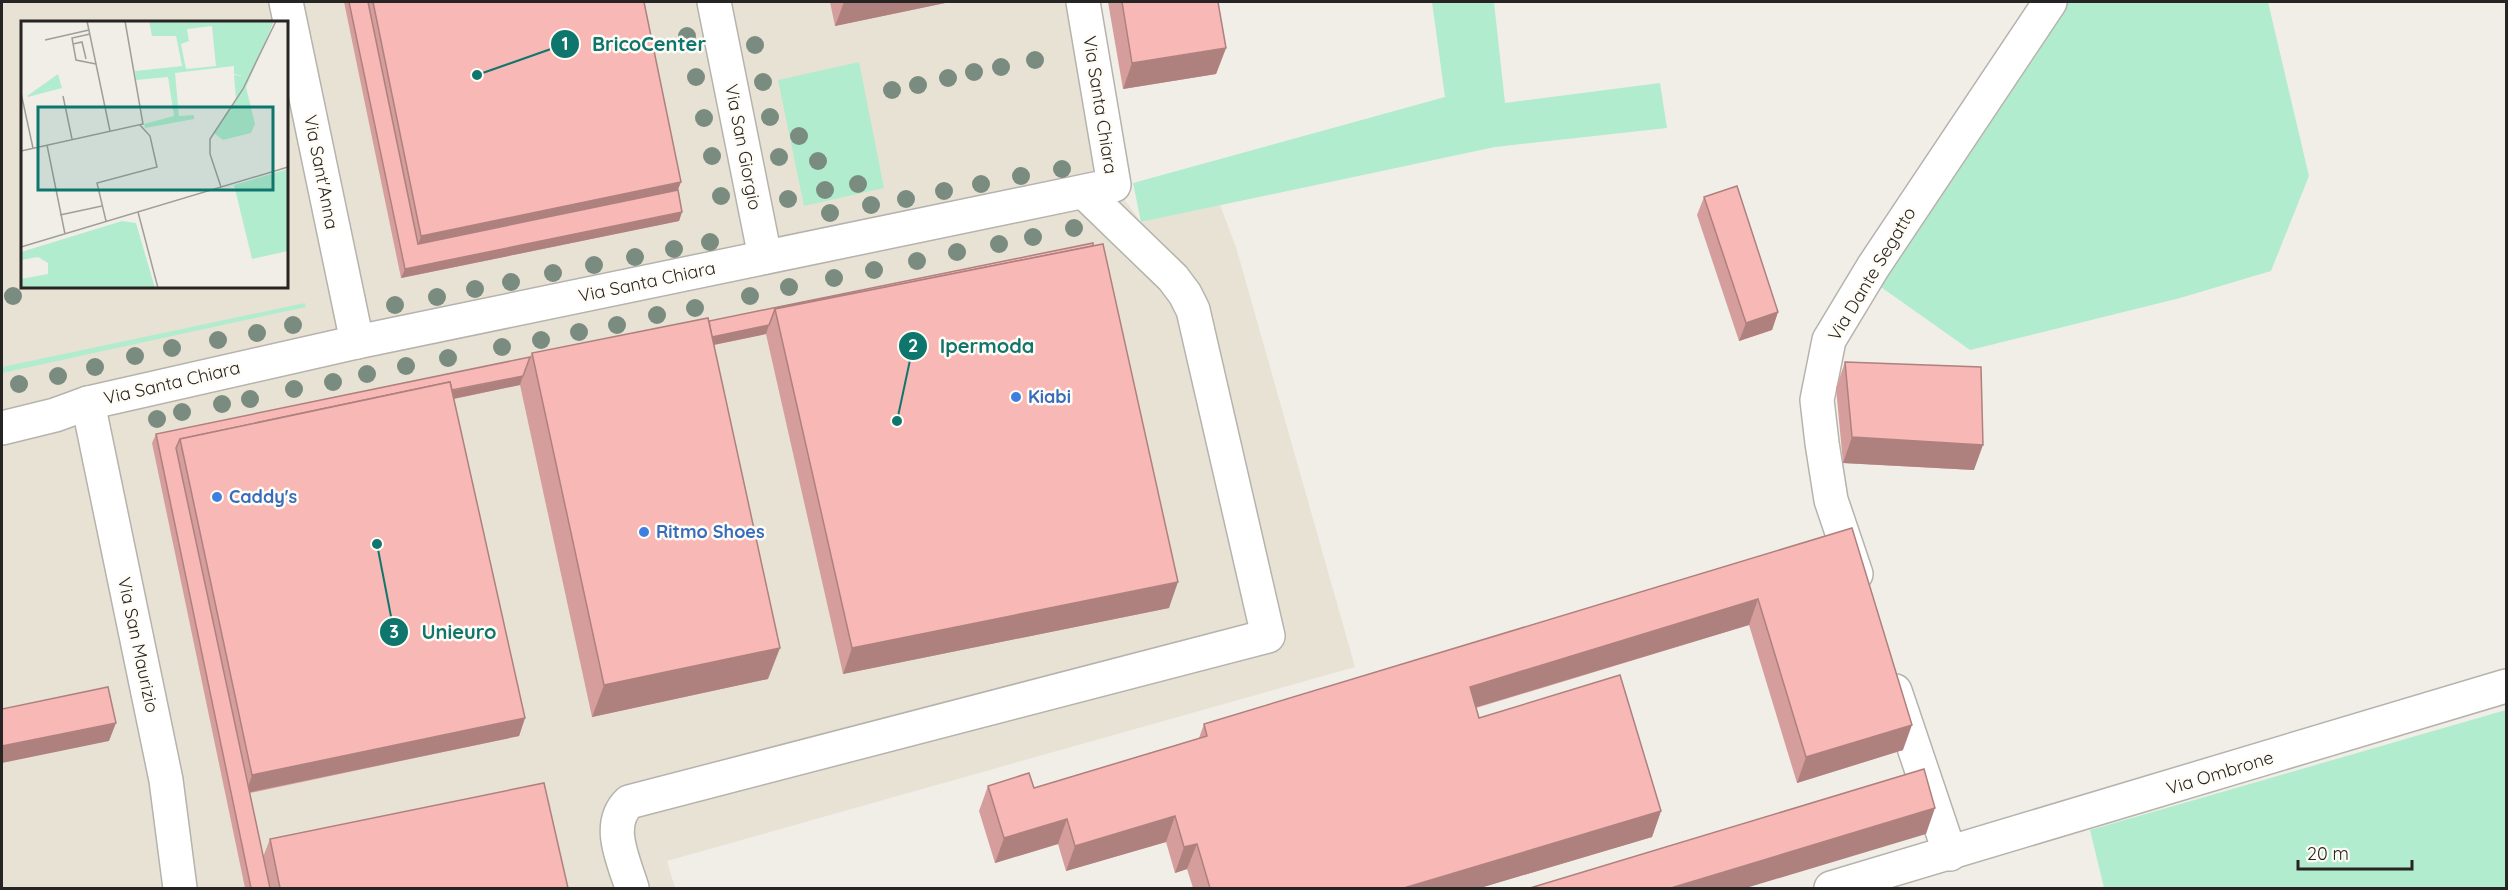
<svg xmlns="http://www.w3.org/2000/svg" width="2508" height="890" viewBox="0 0 2508 890" font-family="Quicksand,sans-serif">
  <rect width="100%" height="100%" fill="#f1eee8"/>
  <!-- built -->
  <path fill="#e8e2d5" fill-rule="evenodd" d="M2,2H1083L1114,185L1141,222L1220,205L1236,247L1355,667L667,861L675,888H2ZM22,22H286V286H22Z"/>
  <!-- green -->
  <g fill="#b2ecce">
    <path d="M1432,2H1494L1505,103L1660,83L1667,128L1495,147L1141,222L1133,183L1445,97Z"/>
    <path d="M2053,2H2268L2309,176L2271,271L2180,298L1970,350L1871,280Z"/>
    <path d="M859,62L884,188L804,206L778,80Z"/>
    <path d="M305,303L306,307L2,373V367Z"/>
    <path d="M2506,710V888H2104L2090,830Z"/>
  </g>
  <g fill="none" stroke-linecap="round" stroke-linejoin="round">
    <!-- minor casing -->
    <g stroke="#b6b3ad" stroke-width="36">
      <g id="minor">
        <path d="M286,2L357,342"/>
        <path d="M714,2L765,257"/>
        <path d="M88,403L166,780L180,888"/>
        <path d="M2,428L55,415L88,403L357,342L1114,185L1083,2"/>
        <path d="M1856,574L1831,500L1822,443L1817,400L1829,340L1873,267L2050,2"/>
        <path d="M1895,691L1950,854"/>
        <path d="M632,888C624,861 605,825 629,802L1268,636L1193,310L1185,294L1173,278L1084,192"/>
        <path d="M1831,888L2506,686"/>
      </g>
    </g>
    <!-- minor -->
    <use href="#minor" stroke="#fff" stroke-width="33"/>
  </g>
  <!-- trees -->
  <g fill="#7a8c80">
    <circle cx="687" cy="36" r="9"/>
    <circle cx="755" cy="45" r="9"/>
    <circle cx="1035" cy="60" r="9"/>
    <circle cx="1001" cy="67" r="9"/>
    <circle cx="974" cy="72" r="9"/>
    <circle cx="696" cy="77" r="9"/>
    <circle cx="948" cy="78" r="9"/>
    <circle cx="763" cy="82" r="9"/>
    <circle cx="918" cy="85" r="9"/>
    <circle cx="892" cy="90" r="9"/>
    <circle cx="770" cy="117" r="9"/>
    <circle cx="704" cy="118" r="9"/>
    <circle cx="799" cy="136" r="9"/>
    <circle cx="712" cy="156" r="9"/>
    <circle cx="779" cy="157" r="9"/>
    <circle cx="818" cy="161" r="9"/>
    <circle cx="1062" cy="169" r="9"/>
    <circle cx="1021" cy="176" r="9"/>
    <circle cx="858" cy="184" r="9"/>
    <circle cx="981" cy="184" r="9"/>
    <circle cx="825" cy="190" r="9"/>
    <circle cx="944" cy="191" r="9"/>
    <circle cx="721" cy="196" r="9"/>
    <circle cx="788" cy="199" r="9"/>
    <circle cx="906" cy="199" r="9"/>
    <circle cx="871" cy="205" r="9"/>
    <circle cx="830" cy="213" r="9"/>
    <circle cx="1074" cy="228" r="9"/>
    <circle cx="1033" cy="237" r="9"/>
    <circle cx="710" cy="242" r="9"/>
    <circle cx="999" cy="244" r="9"/>
    <circle cx="674" cy="249" r="9"/>
    <circle cx="957" cy="252" r="9"/>
    <circle cx="635" cy="257" r="9"/>
    <circle cx="917" cy="261" r="9"/>
    <circle cx="594" cy="265" r="9"/>
    <circle cx="874" cy="270" r="9"/>
    <circle cx="553" cy="273" r="9"/>
    <circle cx="834" cy="278" r="9"/>
    <circle cx="511" cy="282" r="9"/>
    <circle cx="789" cy="287" r="9"/>
    <circle cx="475" cy="289" r="9"/>
    <circle cx="13" cy="296" r="9"/>
    <circle cx="750" cy="296" r="9"/>
    <circle cx="437" cy="297" r="9"/>
    <circle cx="395" cy="305" r="9"/>
    <circle cx="695" cy="308" r="9"/>
    <circle cx="657" cy="315" r="9"/>
    <circle cx="293" cy="325" r="9"/>
    <circle cx="617" cy="325" r="9"/>
    <circle cx="579" cy="332" r="9"/>
    <circle cx="257" cy="333" r="9"/>
    <circle cx="218" cy="340" r="9"/>
    <circle cx="541" cy="340" r="9"/>
    <circle cx="502" cy="347" r="9"/>
    <circle cx="172" cy="348" r="9"/>
    <circle cx="135" cy="356" r="9"/>
    <circle cx="448" cy="358" r="9"/>
    <circle cx="406" cy="366" r="9"/>
    <circle cx="95" cy="367" r="9"/>
    <circle cx="367" cy="374" r="9"/>
    <circle cx="58" cy="376" r="9"/>
    <circle cx="333" cy="382" r="9"/>
    <circle cx="19" cy="384" r="9"/>
    <circle cx="294" cy="389" r="9"/>
    <circle cx="250" cy="399" r="9"/>
    <circle cx="222" cy="404" r="9"/>
    <circle cx="182" cy="412" r="9"/>
    <circle cx="157" cy="419" r="9"/>
  </g>
  <!-- wall -->
  <g fill="#d59e9c">
    <path d="M344,2H644L682,212L679,221L401,278Z"/>
    <path d="M830,2H950L835,26Z"/>
    <path d="M1108,2H1218L1226,48L1216,74L1123,89Z"/>
    <path d="M1704,197L1778,312L1772,330L1739,341L1697,215Z"/>
    <path d="M1093,243L1169,608L843,674L766,334L714,345L768,679L592,717L520,385L454,399L525,718L519,736L250,793L263,857L270,839L568,888H245L152,443L156,434L530,357L532,353L709,321Z"/>
    <path d="M1845,362L1974,470L1843,463L1836,388Z"/>
    <path d="M1852,528L1903,750L1797,783L1749,625L1476,708L1479,718L1661,811L1652,837L1480,888H1193L1187,869L1175,873L1166,842L1066,871L1058,844L995,863L979,811L988,786L1034,788L1199,738L1204,724Z"/>
  </g>
  <!-- shaded-wall -->
  <g fill="#ae817f">
    <path d="M844,2H950L835,26Z"/>
    <path d="M1226,48L1216,74L1123,89L1132,63Z"/>
    <path d="M681,182L674,200L415,254L421,236Z"/>
    <path d="M682,212L679,221L401,278L405,269Z"/>
    <path d="M1778,312L1772,330L1739,341L1746,323Z"/>
    <path d="M769,325L766,334L538,381L536,373Z"/>
    <path d="M523,376L520,385L183,455L181,447Z"/>
    <path d="M1852,437L1983,445L1974,470L1843,463Z"/>
    <path d="M1178,582L1169,608L843,674L852,648Z"/>
    <path d="M1758,599L1749,625L1460,712L1470,687Z"/>
    <path d="M780,648L768,679L592,717L604,685Z"/>
    <path d="M525,718L519,736L246,793L252,775Z"/>
    <path d="M116,723L109,741L2,763V746Z"/>
    <path d="M1912,725L1903,750L1797,783L1806,757Z"/>
    <path d="M1935,808L1926,834L1746,888H1671Z"/>
    <path d="M1661,811L1652,837L1480,888H1404Z"/>
    <path d="M1175,816L1166,842L1066,871L1075,846Z"/>
    <path d="M1067,819L1058,844L995,863L1004,838Z"/>
    <path d="M1197,844L1187,869L1175,873L1184,847Z"/>
  </g>
  <!-- building -->
  <g fill="#f8b8b5" stroke="#ae817f" stroke-width="1.5">
    <path d="M349,2H368L418,244L678,190L682,212L405,269Z"/>
    <path d="M373,2H644L681,182L421,236Z"/>
    <path d="M1122,2H1218L1226,48L1132,63Z"/>
    <path d="M1737,186L1778,312L1746,323L1704,197Z"/>
    <path d="M1093,243V246L775,309L769,325L712,337L709,321Z"/>
    <path d="M1103,244L1178,582L852,648L775,309Z"/>
    <path d="M708,318L780,648L604,685L532,353Z"/>
    <path d="M530,357L523,376L452,390L450,382L180,439L176,448L270,888H251L156,434Z"/>
    <path d="M1845,362L1981,367L1983,445L1852,437Z"/>
    <path d="M450,382L525,718L252,775L180,439Z"/>
    <path d="M1852,528L1912,725L1806,757L1758,599L1470,687L1479,718L1620,675L1661,811L1404,888H1210L1197,844L1184,847L1175,816L1075,846L1067,819L1004,838L988,786L1029,773L1034,788L1207,736L1204,724Z"/>
    <path d="M108,687L116,723L2,746V709Z"/>
    <path d="M1924,769L1935,808L1671,888H1530Z"/>
    <path d="M544,783L568,888H280L270,839Z"/>
  </g>
  <!-- markers -->
  <g fill="#3f7fe0" stroke="#fffcf5" stroke-width="2">
    <circle cx="1016" cy="397" r="6"/>
    <circle cx="217" cy="497" r="6"/>
    <circle cx="644" cy="532" r="6"/>
  </g>
  <g text-anchor="middle" stroke-width="5" stroke-linejoin="round" paint-order="stroke">
    <!-- street labels -->
    <g font-size="18" fill="#262523" stroke="#fffcf5">
      <text transform="translate(1100 105) rotate(81)" y="6">Via Santa Chiara</text>
      <text transform="translate(743 147) rotate(79)" y="6">Via San Giorgio</text>
      <text transform="translate(321 172) rotate(79)" y="6">Via Sant'Anna</text>
      <text transform="translate(1872 274) rotate(-59)" y="6">Via Dante Segatto</text>
      <text transform="translate(647 282) rotate(-12)" y="6">Via Santa Chiara</text>
      <text transform="translate(172 383) rotate(-13)" y="6">Via Santa Chiara</text>
      <text transform="translate(138 645) rotate(78)" y="6">Via San Maurizio</text>
      <text transform="translate(2220 773) rotate(-17)" y="6">Via Ombrone</text>
    </g>
    <!-- shop labels -->
    <g font-size="18" font-weight="bold" fill="#366cbe" stroke="#fffcf5" text-anchor="start">
      <text x="1028" y="403">Kiabi</text>
      <text x="229" y="503">Caddy's</text>
      <text x="656" y="538">Ritmo Shoes</text>
    </g>
  </g>
  <!-- overview -->
  <g transform="translate(21 21)">
    <rect width="267" height="267" fill="#f1eee8"/>
    <path d="M128,0H253L225,66L234,103L230,112L202,119L193,112L215,79L213,54L223,55L213,53V45L154,52L158,95L173,94V98L124,107L123,103L153,95L147,56L115,59L114,50L161,45L155,15H131ZM191,5L195,45L165,48L160,23L168,20L166,8ZM37,53L41,67L7,76L6,75ZM267,148V230L231,238L213,164ZM101,200L115,202L134,267H0V258L27,253V242L17,236L0,239V231Z" fill="#b2ecce" fill-rule="evenodd"/>
    <path fill="none" stroke="#a09e99" stroke-width="1.5" d="M66,0L89,110M69,13L51,17L55,39L75,43M24,19L68,9M52,23L61,21L65,38M0,72L12,127M42,75L51,118M26,124L44,213M0,130L122,103L104,0M200,166L189,133V118L222,68L255,0M117,191L137,267M39,194L81,185M85,200L76,162L136,146L129,115L119,104M0,226L267,146"/>
    <path fill="#0f766e" fill-opacity="0.15" stroke="#0f766e" stroke-width="3" d="M17,86H252V169H17Z"/>
    <rect width="267" height="267" fill="none" stroke="#262523" stroke-width="3"/>
  </g>
  <!-- callouts -->
  <path fill="none" stroke="#0f766e" stroke-width="2" d="M477 75L565 44M897 421L913 346M377 544L394 632"/>
  <g fill="#0f766e" stroke="#fffcf5" stroke-width="2">
    <circle cx="477" cy="75" r="6"/>
    <circle cx="897" cy="421" r="6"/>
    <circle cx="377" cy="544" r="6"/>
    <circle cx="565" cy="44" r="15"/>
    <circle cx="913" cy="346" r="15"/>
    <circle cx="394" cy="632" r="15"/>
  </g>
  <g font-size="18" text-anchor="middle" font-weight="bold" fill="#fff">
    <text x="565" y="50">1</text>
    <text x="913" y="352">2</text>
    <text x="394" y="638">3</text>
  </g>
  <g font-size="20" text-anchor="middle" font-weight="bold" fill="#0f766e" stroke="#fffcf5" stroke-width="5" stroke-linejoin="round" paint-order="stroke">
    <text x="649" y="51">BricoCenter</text>
    <text x="987" y="353">Ipermoda</text>
    <text x="459" y="639">Unieuro</text>
  </g>
  <!-- border -->
  <rect width="2508" height="890" fill="none" stroke="#262523" stroke-width="6"/>
  <!-- scale -->
  <path d="M2298 860v9h114v-9" fill="none" stroke="#262523" stroke-width="3"/>
  <text x="2307" y="860" font-size="18" fill="#262523" stroke="#fffcf5" stroke-width="4.5" paint-order="stroke">20 m</text>
</svg>
